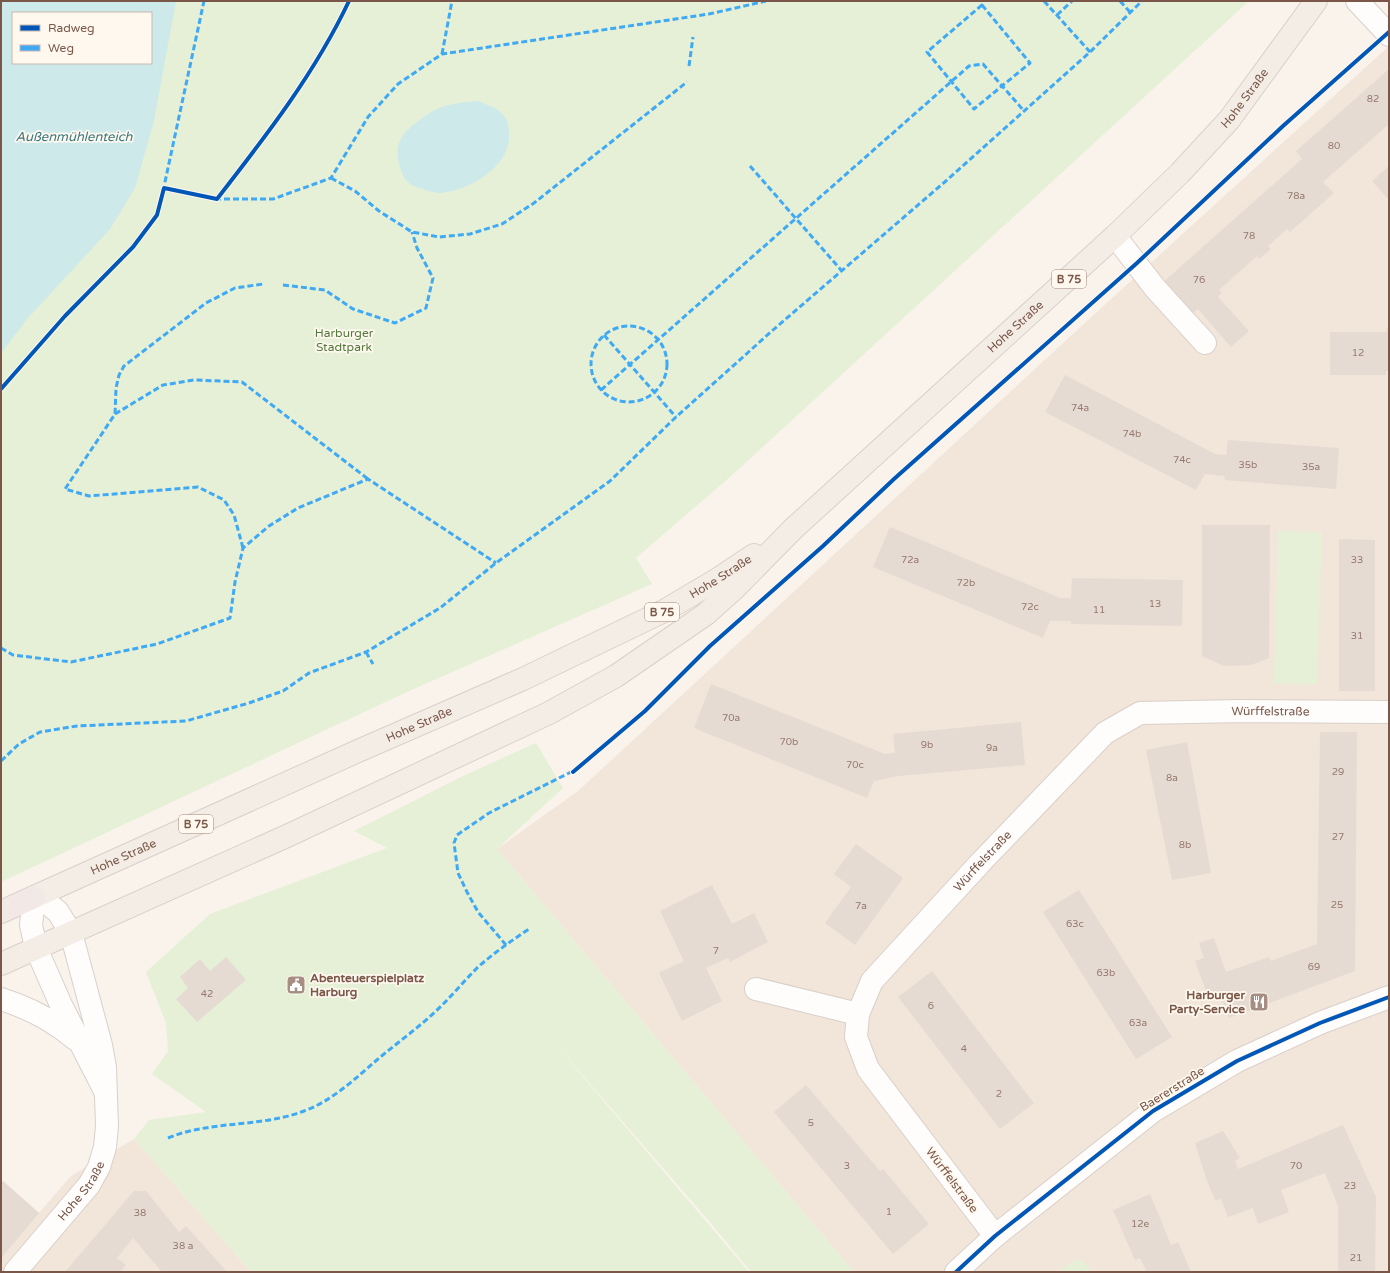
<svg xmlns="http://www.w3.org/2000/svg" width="1390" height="1273" viewBox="0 0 1390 1273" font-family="'Varela Round',sans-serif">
  <rect width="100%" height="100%" fill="#f9f3ec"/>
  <!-- residential -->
  <g fill="#f2e5d9">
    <path d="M1389,46V1272H854L497,849L578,791L1087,321Z"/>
    <path d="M134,1139L251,1272H1V1180L39,1213L71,1176Z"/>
  </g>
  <!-- green -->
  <g fill="#e6f0d6" fill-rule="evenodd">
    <path d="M1,1H1249L730,477L636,558L652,584L407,692L1,882ZM13,13H151V63H13Z"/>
    <path d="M1278,531L1322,532L1317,685L1274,683Z"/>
    <path d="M536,743L563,788L497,849L854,1272H751L709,1221L545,1032L749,1272H251L134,1139L149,1120L206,1112L152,1074L168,1051L166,1023L146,972L210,914L387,848L354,831L465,775Z"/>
    <path d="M1074,1260L1083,1261L1092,1272H1058Z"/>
  </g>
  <!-- water -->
  <g fill="#cde9ea" fill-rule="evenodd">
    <path d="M1,1H176L154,121L135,188L110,229L27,319L1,353ZM13,13H151V63H13Z"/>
    <path d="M478,101C484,104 492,106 498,110C506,115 509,124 509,133C511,167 470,190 440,193C432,193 423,189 416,187C406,183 403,177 400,167C392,143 403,132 421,119C428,114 436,108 445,106C456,103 467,102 478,101Z"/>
  </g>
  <!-- building -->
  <g fill="#e6dbd3">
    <path d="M1389,69V124L1323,182L1334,193L1290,232L1287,229L1268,246L1271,249L1259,259L1257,256L1219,290L1222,293L1218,297L1249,331L1231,347L1198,309L1189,317L1160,285L1302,159L1296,151Z"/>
    <path d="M1389,166V200L1372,181Z"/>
    <path d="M1387,328H1389V371H1386V375H1330V332H1386Z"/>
    <path d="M1065,375L1215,454L1226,455L1228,440L1339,448L1336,489L1225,480L1224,476L1205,474L1196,490L1045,412Z"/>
    <path d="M1202,525H1270L1269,658L1251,665L1224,666L1202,656Z"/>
    <path d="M890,527L1060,598H1071L1072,578L1183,580L1182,626L1071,624V621H1050L1043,638L873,567Z"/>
    <path d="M1339,539L1375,540V691H1339Z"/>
    <path d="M711,684L885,754L895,753L893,734L1021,722L1025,765L898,776L874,781L867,798L694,728Z"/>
    <path d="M1320,732H1357L1355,971L1229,1018L1221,996L1210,1001L1195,961L1204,958L1199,943L1214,938L1226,972L1269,957L1271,961L1317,944Z"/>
    <path d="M1187,742L1211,873L1172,880L1146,750Z"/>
    <path d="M856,844L903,878L855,945L825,923L851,887L834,874Z"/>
    <path d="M712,885L732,924L754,913L768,942L730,962L728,958L706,968L722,1001L682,1021L659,973L684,961L660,911Z"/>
    <path d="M1079,890L1172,1037L1136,1059L1043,912Z"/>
    <path d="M226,957L246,980L197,1022L176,999L188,988L180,977L200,959L210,971Z"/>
    <path d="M932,971L1034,1103L1000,1129L898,997Z"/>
    <path d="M806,1085L880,1171L883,1169L929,1224L893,1254L774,1112Z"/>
    <path d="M1343,1125L1376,1197L1375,1272H1338V1206L1325,1173L1281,1190L1289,1212L1258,1224L1253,1208L1228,1217L1221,1199L1215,1200L1207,1181L1195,1143L1223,1131L1240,1158L1235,1161L1238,1169Z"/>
    <path d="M3,1181L39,1213L1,1258V1183Z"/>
    <path d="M134,1191H146L179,1232L186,1226L227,1272H162L133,1238L117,1258L126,1265L120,1272H65Z"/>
    <path d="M1150,1194L1171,1245L1178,1242L1191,1272H1147L1140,1258L1135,1260L1113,1210Z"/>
  </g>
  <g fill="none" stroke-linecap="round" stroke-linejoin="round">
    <!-- minor casing -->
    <g stroke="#d8d0ca" stroke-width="24">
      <g id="minor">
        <path d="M1357,1L1389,35"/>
        <path d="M1115,236L1155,288L1205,343"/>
        <path d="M756,989L858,1014"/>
        <path d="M1,999C29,1008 53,1020 75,1039"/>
        <path id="s1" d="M995,1236L868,1069L856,1037L858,1014L872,981L982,861L1105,733L1140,713L1241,711L1389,712"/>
        <path id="s2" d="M15,1272L89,1185L99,1167L105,1147L107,1126L105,1067L101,1045L71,933L58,912L45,901L34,897L31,925L36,948L61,1005L106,1093"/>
        <path d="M956,1272L995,1236L1153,1111L1237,1061L1320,1023L1389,997"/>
      </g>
    </g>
    <!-- major casing -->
    <g stroke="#dad0c9" stroke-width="24">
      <g id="major">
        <path id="s3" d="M34,897L358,751L523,679L664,611L718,579L754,555"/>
        <path id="s4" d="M1,964L287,836L549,713L616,676L706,614L735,588L793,529L1115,236L1180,173L1229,120L1316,1"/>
      </g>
    </g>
    <!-- highway casing -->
    <g stroke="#dad0c9" stroke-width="24">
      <path id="highway" d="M1,912L34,897"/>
    </g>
    <!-- minor -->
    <use href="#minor" stroke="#fefdfc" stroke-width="22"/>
    <!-- major -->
    <use href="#major" stroke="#f3ede6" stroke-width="22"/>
    <!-- highway -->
    <use href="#highway" stroke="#f2e8e5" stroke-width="22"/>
    <!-- quiet -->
    <g stroke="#3fa9f5" stroke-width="3" stroke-dasharray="6 3" stroke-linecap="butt">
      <path d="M1044,1L1090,52"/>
      <path d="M1120,1L1130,12"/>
      <path d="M982,5L1030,63L974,109L927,52Z"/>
      <path d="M1057,15L1072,1"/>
      <path d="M442,54L452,1"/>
      <path d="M689,66L693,37"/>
      <path d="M750,166L841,270"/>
      <path d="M331,178L355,191L379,211L412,232L439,237L470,234L502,224L534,203L687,82"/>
      <path d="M163,191L204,1"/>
      <path d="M215,199H273L331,178L368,117L398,84L442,54L709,14L766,1"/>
      <path d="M283,285L325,290L353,309L395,323L426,308L433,278L417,248L412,232"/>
      <circle cx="629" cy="364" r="38"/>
      <path d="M604,335L676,417"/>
      <path d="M601,390L969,66L983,64L1024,111"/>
      <path d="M115,414L163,385L194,380L242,382L368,479"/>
      <path d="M243,548L234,515L224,500L198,487L89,496L65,489L115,414L116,388L119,375L124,366L206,303L235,288L263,284"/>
      <path d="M1,648L13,655L71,662L157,644L230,618L235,582L243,548L269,526L298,508L368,479L496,563"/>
      <path d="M366,652L373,664"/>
      <path d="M1,761L19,744L40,732L77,726L186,721L249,703L283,691L309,673L366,652L440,608L496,563L610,481L676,417L773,330L947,180L1090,52L1142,1"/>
      <path d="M506,945L478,912L467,892L458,873L454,843L457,835L489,813L575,770"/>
      <path d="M168,1138C212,1120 259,1128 304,1111C332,1101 356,1078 378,1059C397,1043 418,1028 436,1011C451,997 464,981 478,967C494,953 511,941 529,929"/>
    </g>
    <!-- cycleway casing -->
    <g stroke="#fff8ef" stroke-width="6">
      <g id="cycleway">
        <path d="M1,389L65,316L133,247L157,215L164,188L217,199C266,136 315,73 349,1"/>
        <path d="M573,772L645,711L710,646L823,546L894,479L1137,263L1283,126L1389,32"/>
        <path d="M956,1272L995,1236L1153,1111L1237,1061L1320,1023L1389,997"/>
      </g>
    </g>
    <!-- cycleway -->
    <use href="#cycleway" stroke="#0057b8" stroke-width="4"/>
  </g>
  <!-- icons -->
  <defs>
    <g id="civic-square" transform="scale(1)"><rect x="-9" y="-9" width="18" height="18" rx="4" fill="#a68e82" stroke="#fff8ef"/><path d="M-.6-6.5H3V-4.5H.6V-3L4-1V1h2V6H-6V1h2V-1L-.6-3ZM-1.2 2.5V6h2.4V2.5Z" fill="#fff"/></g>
    <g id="restaurant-square" transform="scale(1)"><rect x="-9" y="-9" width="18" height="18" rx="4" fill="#a68e82" stroke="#fff8ef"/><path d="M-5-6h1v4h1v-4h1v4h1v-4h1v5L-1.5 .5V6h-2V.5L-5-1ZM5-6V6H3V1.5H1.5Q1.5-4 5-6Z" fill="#fff"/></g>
  </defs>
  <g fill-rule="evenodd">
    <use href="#civic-square" x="296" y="985"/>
    <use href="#restaurant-square" x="1259" y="1002"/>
  </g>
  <g text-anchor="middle" stroke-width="3.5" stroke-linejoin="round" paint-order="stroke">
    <!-- number labels -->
    <g font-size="10" fill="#977a6e">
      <text x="1373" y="102">82</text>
      <text x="1334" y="149">80</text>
      <text x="1296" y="199">78a</text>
      <text x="1249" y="239">78</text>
      <text x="1199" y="283">76</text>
      <text x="1358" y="356">12</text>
      <text x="1080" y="411">74a</text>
      <text x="1132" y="437">74b</text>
      <text x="1182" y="463">74c</text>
      <text x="1248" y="468">35b</text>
      <text x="1311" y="470">35a</text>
      <text x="910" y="563">72a</text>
      <text x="1357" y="563">33</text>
      <text x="966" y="586">72b</text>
      <text x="1155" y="607">13</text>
      <text x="1030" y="610">72c</text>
      <text x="1099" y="613">11</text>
      <text x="1357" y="639">31</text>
      <text x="731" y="721">70a</text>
      <text x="789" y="745">70b</text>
      <text x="927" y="748">9b</text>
      <text x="992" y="751">9a</text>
      <text x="855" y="768">70c</text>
      <text x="1338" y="775">29</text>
      <text x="1172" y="781">8a</text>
      <text x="1338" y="840">27</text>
      <text x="1185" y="848">8b</text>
      <text x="1337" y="908">25</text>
      <text x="861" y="909">7a</text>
      <text x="1075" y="927">63c</text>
      <text x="716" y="954">7</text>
      <text x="1314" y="970">69</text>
      <text x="1106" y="976">63b</text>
      <text x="207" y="997">42</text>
      <text x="931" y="1009">6</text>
      <text x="1138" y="1026">63a</text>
      <text x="964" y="1052">4</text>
      <text x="999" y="1097">2</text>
      <text x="811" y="1126">5</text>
      <text x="847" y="1169">3</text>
      <text x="1296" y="1169">70</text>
      <text x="1350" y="1189">23</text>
      <text x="889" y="1215">1</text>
      <text x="140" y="1216">38</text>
      <text x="1140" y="1227">12e</text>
      <text x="183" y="1249">38 a</text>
      <text x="1356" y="1261">21</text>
    </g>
    <!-- shield labels -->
    <g fill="#fff8ef" stroke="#a2877b" stroke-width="1">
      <rect x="1052" y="270" width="34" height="18" rx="3"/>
      <rect x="645" y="603" width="34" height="18" rx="3"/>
      <rect x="179" y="815" width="34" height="18" rx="3"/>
    </g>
    <g font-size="11" font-weight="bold" fill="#7a5749">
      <text x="1069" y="283">B 75</text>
      <text x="662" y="616">B 75</text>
      <text x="196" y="828">B 75</text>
    </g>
    <!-- street labels -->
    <g font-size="12" fill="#7a5749" stroke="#fff8ef">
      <text dy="4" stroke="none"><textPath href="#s4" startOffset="1535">Hohe Straße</textPath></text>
      <text dy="4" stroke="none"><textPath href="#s4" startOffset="1211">Hohe Straße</textPath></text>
      <text dy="4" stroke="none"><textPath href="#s3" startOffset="758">Hohe Straße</textPath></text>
      <text dy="4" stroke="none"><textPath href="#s1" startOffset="814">Würffelstraße</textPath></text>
      <text dy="4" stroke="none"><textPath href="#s3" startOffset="422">Hohe Straße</textPath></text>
      <text dy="4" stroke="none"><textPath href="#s3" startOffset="98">Hohe Straße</textPath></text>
      <text dy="4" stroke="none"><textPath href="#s1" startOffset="466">Würffelstraße</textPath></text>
      <text transform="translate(1172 1089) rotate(-32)" y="4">Baererstraße</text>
      <text transform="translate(952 1180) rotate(53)" y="4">Würffelstraße</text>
      <text dy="4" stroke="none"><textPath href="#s2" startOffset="105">Hohe Straße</textPath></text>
    </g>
    <!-- park labels -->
    <g font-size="12" fill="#537a3d" stroke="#fff8ef">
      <text x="344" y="337">Harburger<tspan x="344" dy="14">Stadtpark</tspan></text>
    </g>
    <!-- poi labels -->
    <g font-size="12" font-weight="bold" fill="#7a5749" stroke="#fff8ef" text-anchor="start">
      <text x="310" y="982">Abenteuerspielplatz<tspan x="310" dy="14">Harburg</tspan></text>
      <text x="1245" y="999" text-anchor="end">Harburger<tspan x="1245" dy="14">Party-Service</tspan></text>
    </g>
    <!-- water labels -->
    <g font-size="13" font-style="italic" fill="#3b7980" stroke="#fff8ef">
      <text x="74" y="141">Außenmühlenteich</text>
    </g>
  </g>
  <!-- border -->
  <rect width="1390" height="1273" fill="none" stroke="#7a5749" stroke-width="4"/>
  <!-- legend -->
  <rect x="12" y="12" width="140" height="52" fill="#fff8ef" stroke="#cab8ad"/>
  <rect x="20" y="25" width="20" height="6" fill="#0057b8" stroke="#cab8ad"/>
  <text x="48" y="32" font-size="12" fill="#7a5749">Radweg</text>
  <rect x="20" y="45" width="20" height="6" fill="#3fa9f5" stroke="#cab8ad"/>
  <text x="48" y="52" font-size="12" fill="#7a5749">Weg</text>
</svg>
